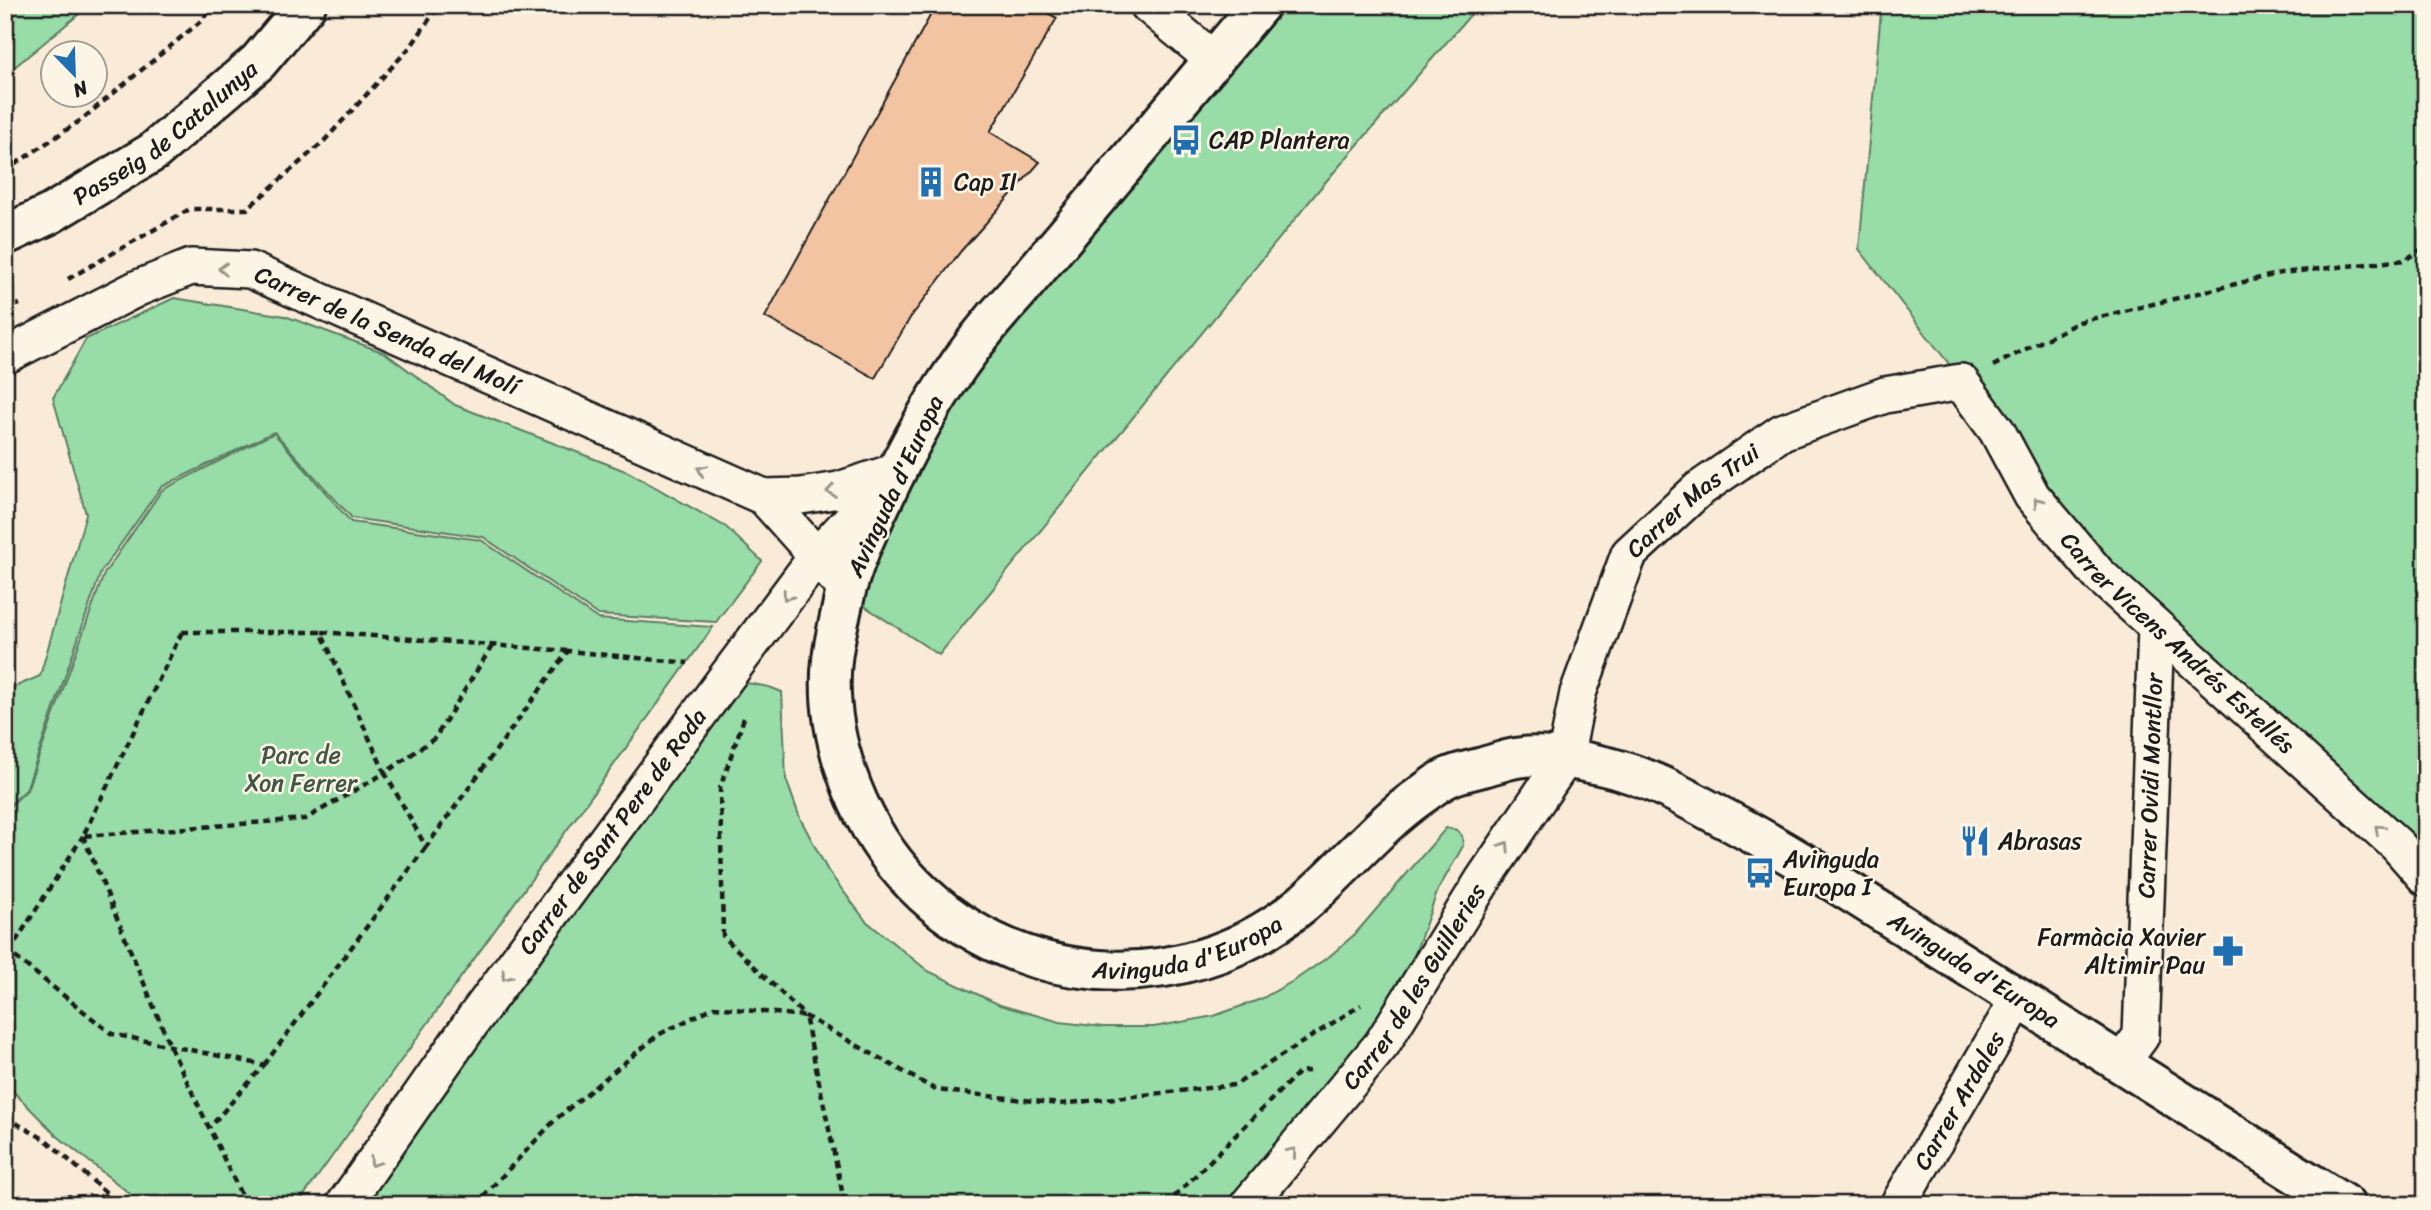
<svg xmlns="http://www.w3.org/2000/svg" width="2431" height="1210" viewBox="0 0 2431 1210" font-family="Sriracha,sans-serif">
  <rect width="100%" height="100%" fill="#faebd8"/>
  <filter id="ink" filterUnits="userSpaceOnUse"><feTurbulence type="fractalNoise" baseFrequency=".0143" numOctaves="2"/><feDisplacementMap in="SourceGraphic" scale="14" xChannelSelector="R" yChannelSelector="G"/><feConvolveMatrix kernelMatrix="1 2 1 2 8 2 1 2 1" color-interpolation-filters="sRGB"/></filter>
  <g filter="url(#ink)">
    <!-- green -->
    <g fill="#98dca8" stroke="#5a7c62" stroke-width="2">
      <path d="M5,5H90L5,75Z"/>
      <path d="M1260,5H1479L1322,186L939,655L843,592L889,460Z"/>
      <path d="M1885,5H2426V878L2156,628L1859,249L1881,11Z"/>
      <path d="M174,298L285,316L385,353L455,405L628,472L726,527L762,561L716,622L598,615L483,537L352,518L274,432L161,487L101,572L26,790L5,809V691L40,676L86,514L53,398L86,339Z"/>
      <path d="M274,433L351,522L481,540L598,619L713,627L297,1205H144L56,1135L5,1083V811L27,790L104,574L162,490Z"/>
      <path d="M725,679L769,687L782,692L786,779L800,818L828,871L866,921L928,971L1000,1005L1060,1022L1103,1027H1154L1214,1016L1261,999L1295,980L1331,955L1355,934L1446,828L1457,830L1462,836L1463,846L1438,890L1382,1044L1246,1205H345Z"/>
    </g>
    <!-- building -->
    <path fill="#f3c4a2" stroke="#1c1c1c" stroke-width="2" d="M936,5H1033L1057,18L990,132L1040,162L961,251L910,318L875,378L765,317Z"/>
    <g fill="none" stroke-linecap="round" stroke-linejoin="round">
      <!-- street casing -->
      <g stroke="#1c1c1c" stroke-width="40">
        <g id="street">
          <path d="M1148,5L1215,61"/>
          <path id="s1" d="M5,356L138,288L191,267L250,270L764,497L846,589"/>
          <path d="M764,497L801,496L839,490L894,472"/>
          <path id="s2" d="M2121,1063L2141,1036L2156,628"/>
          <path id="s3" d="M344,1205L474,1019L725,679L817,556L884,484"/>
          <path id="s4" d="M1248,1205L1382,1044L1483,880L1565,759L1578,693L1629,554L1698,490L1782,432L1885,395L1961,382L1997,431L2032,496L2098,574L2397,845L2426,878"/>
          <path id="s5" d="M1898,1205L2019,998"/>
        </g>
      </g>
      <!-- secondary casing -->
      <g stroke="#1c1c1c" stroke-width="44">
        <g id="secondary">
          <path id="s6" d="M1260,5L1017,293C959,355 921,419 885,495C868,530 851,566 843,603C839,622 834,641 832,660C824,733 856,820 904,874C1006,989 1182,1004 1301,905C1342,871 1376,827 1420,796C1430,789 1439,781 1449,777C1460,772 1472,770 1483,767C1494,764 1505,760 1516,758C1546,753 1580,760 1608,767C1646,776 1681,795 1714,813C1780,847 1841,886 1904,926C2051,1018 2198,1111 2345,1205"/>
          <path id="s7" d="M5,235L50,214L153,152L258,62L306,5"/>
        </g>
      </g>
      <!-- path -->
      <g stroke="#1c1c1c" stroke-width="4.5" stroke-dasharray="7 5" stroke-linecap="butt">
        <path d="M5,171L81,120L201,21L214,5"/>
        <path d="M68,279L190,209H247L324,141L412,45L439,5"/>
        <path d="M5,309L20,304"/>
        <path d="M1993,366L2079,322L2281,273L2405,260L2426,246"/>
        <path d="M182,632H321L385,773L305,819L83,836Z"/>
        <path d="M322,632L568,651"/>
        <path d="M492,646L435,738L385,773L426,847L568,651L688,663"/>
        <path d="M744,718L720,788L723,936L805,1016L936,1090L1060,1104L1235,1085L1361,1005"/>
        <path d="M83,836L170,1046L246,1205"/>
        <path d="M9,952L83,836"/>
        <path d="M5,953L9,952L112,1034L264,1065L210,1127"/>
        <path d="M264,1065L426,847"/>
        <path d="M5,1117L46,1140L110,1196"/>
        <path d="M5,1202L21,1197L110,1196L118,1205"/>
        <path d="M475,1205L556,1119L658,1035L714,1007L805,1016L845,1205"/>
        <path d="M1166,1205L1299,1072L1309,1071"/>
      </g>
      <!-- street -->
      <use href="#street" stroke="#fcf5e5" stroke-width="35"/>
      <!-- secondary -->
      <use href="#secondary" stroke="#fcf5e5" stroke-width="38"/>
    </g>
    <!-- one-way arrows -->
    <defs><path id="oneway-chevron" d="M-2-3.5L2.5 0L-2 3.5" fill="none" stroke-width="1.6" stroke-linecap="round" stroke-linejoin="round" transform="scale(1.75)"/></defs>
    <g stroke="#97938b">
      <use href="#oneway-chevron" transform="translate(223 269) rotate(-178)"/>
      <use href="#oneway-chevron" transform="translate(702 470) rotate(-156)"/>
      <use href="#oneway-chevron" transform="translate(831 491) rotate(170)"/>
      <use href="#oneway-chevron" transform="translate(2038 502) rotate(-129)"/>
      <use href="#oneway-chevron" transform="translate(787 596) rotate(127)"/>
      <use href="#oneway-chevron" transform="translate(2379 829) rotate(-138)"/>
      <use href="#oneway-chevron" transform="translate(1505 846) rotate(-57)"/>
      <use href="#oneway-chevron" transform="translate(506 976) rotate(127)"/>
      <use href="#oneway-chevron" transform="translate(1292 1152) rotate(-50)"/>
      <use href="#oneway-chevron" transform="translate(374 1162) rotate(125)"/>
    </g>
  </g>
  <!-- icons -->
  <defs>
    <g id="bus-bare" transform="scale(2.415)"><path d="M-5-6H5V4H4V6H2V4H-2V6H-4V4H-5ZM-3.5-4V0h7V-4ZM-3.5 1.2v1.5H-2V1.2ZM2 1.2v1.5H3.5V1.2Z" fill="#1f6fb2" stroke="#fcf5e5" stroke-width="2.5" paint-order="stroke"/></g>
    <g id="building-bare" transform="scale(2.415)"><path d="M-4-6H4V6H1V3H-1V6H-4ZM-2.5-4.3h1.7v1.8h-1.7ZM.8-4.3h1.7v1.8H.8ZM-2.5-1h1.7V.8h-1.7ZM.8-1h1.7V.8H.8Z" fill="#1f6fb2" stroke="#fcf5e5" stroke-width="2.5" paint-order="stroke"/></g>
    <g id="restaurant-bare" transform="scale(2.415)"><path d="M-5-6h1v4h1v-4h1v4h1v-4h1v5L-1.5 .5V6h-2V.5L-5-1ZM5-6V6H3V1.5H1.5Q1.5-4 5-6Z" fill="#1f6fb2" stroke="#fcf5e5" stroke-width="2.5" paint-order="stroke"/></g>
    <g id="pharmacy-bare" transform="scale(2.415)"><path d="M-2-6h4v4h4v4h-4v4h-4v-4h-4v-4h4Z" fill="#1f6fb2" stroke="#fcf5e5" stroke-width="2.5" paint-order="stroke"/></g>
  </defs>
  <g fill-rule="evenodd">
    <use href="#bus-bare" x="1186" y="140"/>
    <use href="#building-bare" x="931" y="182"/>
    <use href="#restaurant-bare" x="1975" y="841"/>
    <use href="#bus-bare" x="1760" y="873"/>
    <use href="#pharmacy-bare" x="2228" y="951"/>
  </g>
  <g text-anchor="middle" stroke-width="5" stroke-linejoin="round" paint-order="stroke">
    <!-- street labels -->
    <g font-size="24" fill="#1c1c1c" stroke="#fcf5e5">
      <text dy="8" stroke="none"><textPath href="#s7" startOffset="191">Passeig de Catalunya</textPath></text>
      <text dy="8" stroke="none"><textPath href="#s1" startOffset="415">Carrer de la Senda del Molí</textPath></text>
      <text transform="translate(895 486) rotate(-65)" y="8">Avinguda d'Europa</text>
      <text dy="8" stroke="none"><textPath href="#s4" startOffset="847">Carrer Mas Trui</textPath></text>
      <text dy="8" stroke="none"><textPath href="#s4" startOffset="1488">Carrer Vicens Andrés Estellés</textPath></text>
      <text dy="8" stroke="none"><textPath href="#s2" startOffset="284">Carrer Ovidi Montllor</textPath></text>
      <text dy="8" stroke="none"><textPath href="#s3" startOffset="460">Carrer de Sant Pere de Roda</textPath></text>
      <text dy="8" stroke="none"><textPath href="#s6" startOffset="1340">Avinguda d'Europa</textPath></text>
      <text dy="8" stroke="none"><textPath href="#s6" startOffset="2244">Avinguda d'Europa</textPath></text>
      <text dy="8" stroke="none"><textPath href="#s4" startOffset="275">Carrer de les Guilleries</textPath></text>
      <text dy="8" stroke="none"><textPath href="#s5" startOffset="121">Carrer Ardales</textPath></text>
    </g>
    <!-- poi labels -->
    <g font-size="24" fill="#1c1c1c" stroke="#fcf5e5" text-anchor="start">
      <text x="1209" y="148">CAP Plantera</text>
      <text x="954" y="190">Cap II</text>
      <text x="1998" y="849">Abrasas</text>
      <text x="1783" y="867">Avinguda<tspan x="1783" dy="28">Europa I</tspan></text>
      <text x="2205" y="945" text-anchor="end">Farmàcia Xavier<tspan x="2205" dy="28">Altimir Pau</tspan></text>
    </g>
    <!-- park labels -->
    <g font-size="24" fill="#415646" stroke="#fcf5e5">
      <text x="301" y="763">Parc de<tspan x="301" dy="28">Xon Ferrer</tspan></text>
    </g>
  </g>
  <!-- margin -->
  <rect width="2431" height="1210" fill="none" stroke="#fcf5e5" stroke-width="28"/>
  <rect x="14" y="14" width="2403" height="1182" fill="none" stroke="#1c1c1c" stroke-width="2.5" filter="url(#ink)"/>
  <!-- north arrow -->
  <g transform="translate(74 74) rotate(157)"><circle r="33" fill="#fcf5e5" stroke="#a29e95" stroke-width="2"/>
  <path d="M0-5L12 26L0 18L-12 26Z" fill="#1f6fb2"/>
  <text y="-10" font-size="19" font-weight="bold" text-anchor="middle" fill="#1c1c1c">N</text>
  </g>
</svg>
